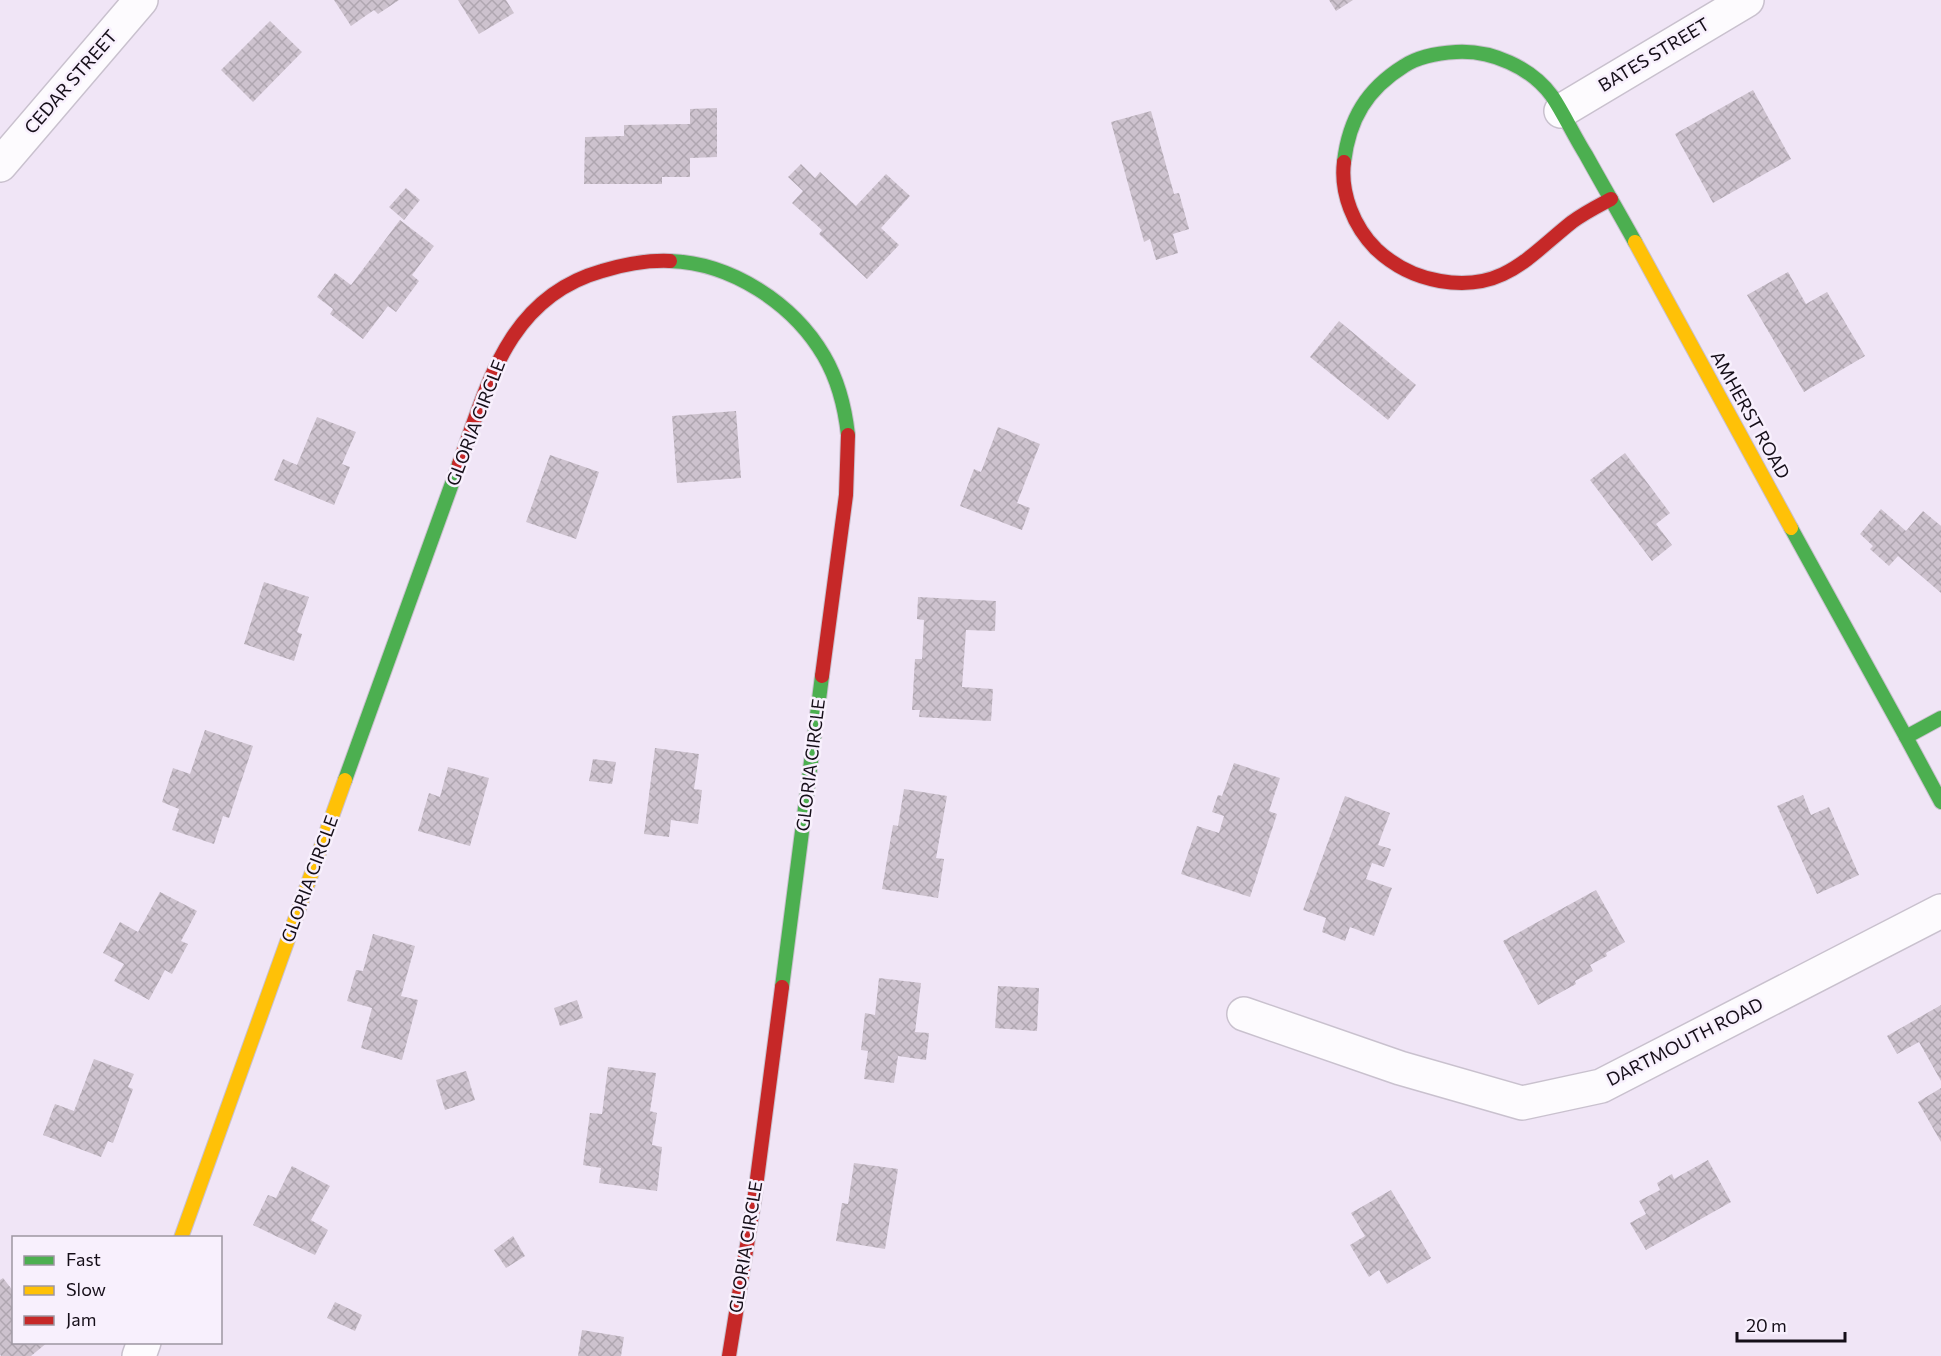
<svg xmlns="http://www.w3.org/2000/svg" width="1941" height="1356" viewBox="0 0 1941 1356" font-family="Commissioner,sans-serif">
  <defs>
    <pattern id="building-cross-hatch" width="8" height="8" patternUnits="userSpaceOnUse" patternTransform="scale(1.5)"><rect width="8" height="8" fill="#cdc2ce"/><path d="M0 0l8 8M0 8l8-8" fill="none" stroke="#afa6b0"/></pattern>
  </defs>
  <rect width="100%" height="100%" fill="#f0e5f6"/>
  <!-- building -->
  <g fill="url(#building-cross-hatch)">
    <path d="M334,0H399L378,14L374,10L351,26Z"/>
    <path d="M458,0H506L514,13L479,34Z"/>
    <path d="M1329,0H1353L1336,11Z"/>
    <path d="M270,21L302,52L253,102L221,70Z"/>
    <path d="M1753,90L1791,159L1713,203L1675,134Z"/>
    <path d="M717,108V157L690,158V177H662V184H584L585,137L624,136V125L690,124V109Z"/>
    <path d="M1151,111L1174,194L1179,193L1189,229L1173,234L1178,253L1156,260L1150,239L1144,242L1111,122Z"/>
    <path d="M801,164L815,178L820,172L856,206L886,174L910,196L881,228L899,245L867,279L819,234L822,230L792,203L803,191L788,177Z"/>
    <path d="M406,188L420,200L404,220L389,207Z"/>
    <path d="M400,220L434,246L412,275L419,281L396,312L388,306L363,339L330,314L333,309L317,297L335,273L351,285Z"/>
    <path d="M1788,272L1806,304L1827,292L1865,356L1804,392L1747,295Z"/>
    <path d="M1339,321L1416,385L1388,420L1310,357Z"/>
    <path d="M736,411L741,478L677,483L672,416Z"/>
    <path d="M317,417L356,432L342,464L350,467L334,505L274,480L283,459L297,465Z"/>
    <path d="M998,427L1040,444L1017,503L1030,508L1022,530L960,506L974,469L981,472Z"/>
    <path d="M1625,453L1670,513L1656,524L1672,545L1652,561L1590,480Z"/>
    <path d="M550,455L599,472L576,539L526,522Z"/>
    <path d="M1881,509L1906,531L1923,511L1941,526V593L1898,556L1889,566L1870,549L1873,546L1860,534Z"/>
    <path d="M264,582L309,597L297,632L302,634L294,661L244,644Z"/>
    <path d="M918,597L996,601L995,631L966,630L962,687L993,689L991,721L919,717L920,710H912L915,659H922L924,620L917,619Z"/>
    <path d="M205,730L253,746L229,818L223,816L214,844L172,830L179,809L162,802L173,768L190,774Z"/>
    <path d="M655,748L699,754L694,789L702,790L698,824L671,820L669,837L644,834Z"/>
    <path d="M593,759L616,762L612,784L589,781Z"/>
    <path d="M1234,763L1280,778L1269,811L1277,814L1250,897L1181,874L1197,826L1219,833L1224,816L1212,812L1218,795L1222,796Z"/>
    <path d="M448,767L489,778L470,846L418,831L429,793L440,797Z"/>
    <path d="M904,789L947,796L936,858L944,859L938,898L882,889L893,825L898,826Z"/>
    <path d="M1803,795L1811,815L1829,807L1859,875L1817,894L1777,806Z"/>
    <path d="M1345,796L1390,813L1378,845L1391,849L1384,867L1372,863L1366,879L1392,888L1374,936L1350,927L1345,941L1322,932L1326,918L1303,910Z"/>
    <path d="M1596,890L1625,942L1606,953L1607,956L1590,965L1593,971L1575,981L1576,984L1538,1005L1503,941Z"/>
    <path d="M160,892L197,911L181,941L188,944L172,974L165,970L149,1000L114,981L124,964L103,953L120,922L138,932Z"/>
    <path d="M373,934L415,946L401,996L418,1000L402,1060L361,1048L372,1008L347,1001L356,970L363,971Z"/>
    <path d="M879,978L921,983L915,1032L929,1033L926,1060L898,1056L894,1083L864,1079L868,1051L861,1050L865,1013L875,1015Z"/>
    <path d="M998,986L1039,988L1037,1031L995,1028Z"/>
    <path d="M577,1000L583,1018L560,1026L554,1008Z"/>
    <path d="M1941,1005V1081L1919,1042L1897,1054L1887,1036Z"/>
    <path d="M94,1059L134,1074L128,1087L133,1089L113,1143L108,1141L101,1157L43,1135L55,1104L74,1111Z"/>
    <path d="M608,1067L656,1073L650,1111L657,1113L652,1145L662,1147L657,1191L599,1183L601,1168L583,1165L590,1113L602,1114Z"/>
    <path d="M466,1071L475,1100L445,1110L436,1080Z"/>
    <path d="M1941,1088V1142L1918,1102Z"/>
    <path d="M1708,1160L1731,1202L1646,1250L1630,1223L1646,1214L1639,1201L1660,1190L1657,1183L1672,1174L1674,1179Z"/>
    <path d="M854,1163L898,1169L885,1249L836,1241L842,1203L848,1204Z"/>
    <path d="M292,1166L330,1186L311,1220L328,1230L315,1255L253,1225L268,1195L276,1198Z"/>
    <path d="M1391,1190L1431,1258L1387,1284L1379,1270L1369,1277L1350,1245L1365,1236L1351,1213Z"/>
    <path d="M513,1236L525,1256L506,1268L494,1250Z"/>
    <path d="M3,1278L14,1292V1342H48L31,1356H1L0,1354V1280Z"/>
    <path d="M335,1302L362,1315L355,1331L327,1318Z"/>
    <path d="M582,1330L624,1337L621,1356H578Z"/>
  </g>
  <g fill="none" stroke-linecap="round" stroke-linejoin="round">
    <!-- street casing -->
    <g stroke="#c9c1ce" stroke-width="36">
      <g id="street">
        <path d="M1561,111L1747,0"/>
        <path d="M0,165L141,0"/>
        <path d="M1244,1014L1400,1068L1522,1103L1601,1086L1941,911"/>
        <path d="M139,1356L144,1342"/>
      </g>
    </g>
    <!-- fast casing -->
    <g stroke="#c9c1ce" stroke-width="16">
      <g id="fast">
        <path d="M1344,162C1349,119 1367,89 1404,66C1419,56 1439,53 1456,52C1491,50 1531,67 1552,96C1564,114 1574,136 1586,155C1602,184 1619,213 1635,242"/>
        <path d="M670,261C731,263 793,303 824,356C838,380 845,408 848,435"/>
        <path d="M1791,528L1906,737"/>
        <path d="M1941,718L1906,737L1941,802"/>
        <path d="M345,780L459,464"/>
        <path d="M782,987L822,676"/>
      </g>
    </g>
    <!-- slow casing -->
    <g stroke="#c9c1ce" stroke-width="16">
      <g id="slow">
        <path d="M1635,242L1791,528"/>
        <path d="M181,1238L345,780"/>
      </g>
    </g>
    <!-- jam casing -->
    <g stroke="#c9c1ce" stroke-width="16">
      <g id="jam">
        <path d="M1344,162C1340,193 1354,227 1376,249C1394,266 1416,277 1440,281C1503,292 1528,257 1572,222C1584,213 1598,206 1611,199"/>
        <path d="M459,464C488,383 509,297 602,271C625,264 646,260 670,261"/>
        <path d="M822,676L846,495L848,435"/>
        <path d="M729,1356L754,1202L782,987"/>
      </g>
    </g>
    <!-- street -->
    <use href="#street" stroke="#fdfbfe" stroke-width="33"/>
    <!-- fast -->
    <use href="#fast" stroke="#4caf50" stroke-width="14"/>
    <!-- slow -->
    <use href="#slow" stroke="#ffc107" stroke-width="14"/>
    <!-- jam -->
    <use href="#jam" stroke="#c62828" stroke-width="14"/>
  </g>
  <g text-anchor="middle" stroke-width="5" stroke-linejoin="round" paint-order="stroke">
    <!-- street labels -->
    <g font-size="18" fill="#150e18" stroke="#f8f0fd">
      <text transform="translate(1654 55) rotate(-31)" y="6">BATES STREET</text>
      <text transform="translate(71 82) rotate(-49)" y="6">CEDAR STREET</text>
      <text transform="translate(1750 415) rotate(61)" y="6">AMHERST ROAD</text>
      <text transform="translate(476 423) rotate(-69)" y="6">GLORIA CIRCLE</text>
      <text transform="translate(811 765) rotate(-83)" y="6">GLORIA CIRCLE</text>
      <text transform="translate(310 879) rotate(-70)" y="6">GLORIA CIRCLE</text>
      <text transform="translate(1685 1042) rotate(-27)" y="6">DARTMOUTH ROAD</text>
      <text transform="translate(746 1247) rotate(-81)" y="6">GLORIA CIRCLE</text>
    </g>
  </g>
  <!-- legend -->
  <rect x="12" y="1236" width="210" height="108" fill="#f8f0fd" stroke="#9d96a1" stroke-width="1.5"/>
  <rect x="24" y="1256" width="30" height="9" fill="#4caf50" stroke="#9d96a1" stroke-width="1.5"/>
  <text x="66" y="1266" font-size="18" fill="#150e18">Fast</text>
  <rect x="24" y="1286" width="30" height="9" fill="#ffc107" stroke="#9d96a1" stroke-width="1.5"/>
  <text x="66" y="1296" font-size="18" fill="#150e18">Slow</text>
  <rect x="24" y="1316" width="30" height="9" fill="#c62828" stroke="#9d96a1" stroke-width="1.5"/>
  <text x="66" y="1326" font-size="18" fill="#150e18">Jam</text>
  <!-- scale -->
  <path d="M1737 1332v9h108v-9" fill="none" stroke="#150e18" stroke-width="3"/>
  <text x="1746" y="1332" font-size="18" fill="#150e18" stroke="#f8f0fd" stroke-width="4.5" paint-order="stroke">20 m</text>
</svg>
